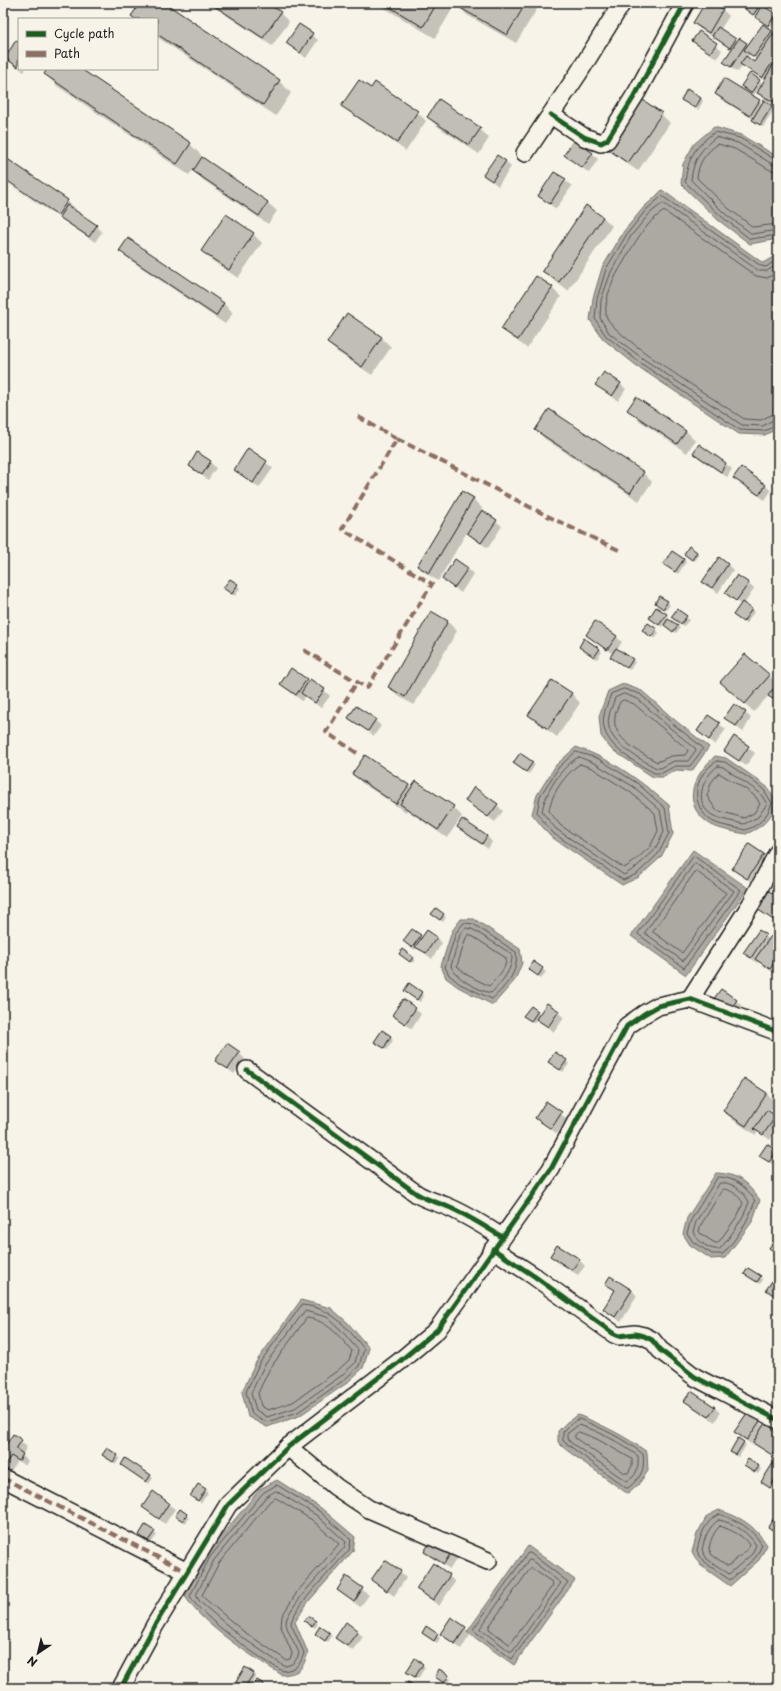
<svg xmlns="http://www.w3.org/2000/svg" width="781" height="1691" viewBox="0 0 781 1691" font-family="'Playpen Sans',sans-serif">
  <rect width="100%" height="100%" fill="#f7f3e8"/>
  <filter id="ink" filterUnits="userSpaceOnUse"><feTurbulence type="fractalNoise" baseFrequency=".025" numOctaves="2"/><feDisplacementMap in="SourceGraphic" scale="8" xChannelSelector="R" yChannelSelector="G"/><feConvolveMatrix kernelMatrix="1 2 1 2 8 2 1 2 1" color-interpolation-filters="sRGB"/></filter>
  <g filter="url(#ink)">
    <!-- water -->
    <g fill="#aca9a2" stroke="#72716c">
      <path d="M714,127L741,135L778,157V239L750,244L718,220L681,184L683,164L694,144Z"/>
      <path d="M662,190L763,263L778,254V428L765,435L739,434L637,366L603,339L590,320L593,298L602,268L624,231L644,207L653,199Z"/>
      <path d="M623,684L642,691L676,721L709,747L692,771L676,770L663,777H653L611,749L601,736L599,716L608,691Z"/>
      <path d="M576,747C614,760 639,780 669,805L673,834L661,857L639,877L622,885L550,836L532,814L537,795L556,765Z"/>
      <path d="M715,756L726,758L755,778L767,787L777,802C770,820 764,826 746,834C735,832 715,829 707,822C680,802 695,774 715,756Z"/>
      <path d="M693,850L748,888L686,975L631,936Z"/>
      <path d="M461,919H474L520,949L522,963L515,980L493,1005L458,987L446,978L441,966L452,931Z"/>
      <path d="M716,1173C739,1174 746,1182 760,1200L752,1222L725,1258L711,1259L690,1245L683,1234L687,1218Z"/>
      <path d="M301,1300L331,1308L348,1323L369,1348L363,1368L347,1383L299,1416L267,1427L248,1417L242,1392L256,1362Z"/>
      <path d="M578,1415C603,1425 625,1436 647,1452L648,1471L638,1485L628,1494L565,1449L558,1442V1431L567,1422Z"/>
      <path d="M277,1480L321,1508L355,1537L353,1551L308,1602L295,1622L308,1653C302,1670 300,1673 282,1675C252,1656 203,1626 185,1596L206,1554L260,1489Z"/>
      <path d="M719,1510C742,1518 753,1524 767,1545L759,1560L730,1586L700,1565L692,1552L697,1534L707,1516Z"/>
      <path d="M528,1546L575,1580L514,1665L467,1632Z"/>
    </g>
    <!-- shadow -->
    <g fill="#0003" fill-rule="evenodd">
      <path d="M141,3H163L279,81L291,93L276,116L157,37V19H135Z"/>
      <path d="M208,3H266L280,13L289,22L272,46Z"/>
      <path d="M376,3H456L435,38Z"/>
      <path d="M460,3H531L537,9L516,43L467,15L458,6Z"/>
      <path d="M706,3H711L723,10L729,16L720,30L738,42L740,39L749,46L763,26L774,34H778V107L767,102L758,93L762,86L761,85L754,95L745,88L759,81L763,84L765,81L743,65L738,72L731,68L725,62L733,50L700,29L694,23ZM750,54L757,60L755,63L747,58Z"/>
      <path d="M750,3H755L778,17L771,27L749,12Z"/>
      <path d="M299,25L318,40L306,58L287,43Z"/>
      <path d="M700,32L722,50L717,59L694,41Z"/>
      <path d="M16,42L19,43V68L6,58Z"/>
      <path d="M20,69H26L24,72Z"/>
      <path d="M48,69H79L190,144L202,156L201,158L268,203L277,211L268,224L203,180L193,170L189,175L57,86L45,74Z"/>
      <path d="M716,94L759,101L763,104L771,106L774,109L763,127L756,122L753,119L722,100Z"/>
      <path d="M701,98L703,101L698,110L685,102Z"/>
      <path d="M439,101L480,129L489,138L479,154L437,126L428,117Z"/>
      <path d="M343,106L417,112L426,121L406,151L352,114Z"/>
      <path d="M661,114L670,123L638,171L620,159L611,150Z"/>
      <path d="M592,154L598,159L589,173L565,155Z"/>
      <path d="M3,157L67,201L76,209L75,211L96,226L102,232L95,242L3,180L62,218L63,217L3,176Z"/>
      <path d="M505,161L511,167L498,186L484,175Z"/>
      <path d="M555,173L572,186L556,209L539,196Z"/>
      <path d="M603,217L612,226L568,291L552,279L543,270Z"/>
      <path d="M253,234L262,243L238,278L211,260L202,251Z"/>
      <path d="M121,251L224,304L233,313L225,324L130,260Z"/>
      <path d="M552,288L561,297L527,348L511,337L502,328Z"/>
      <path d="M347,315L382,338L391,347L372,375L337,352L328,343Z"/>
      <path d="M620,384L626,389L618,401L596,385Z"/>
      <path d="M636,398L686,431L695,440L687,453L637,419L628,410Z"/>
      <path d="M536,430L643,473L652,482L639,501L545,439Z"/>
      <path d="M699,445L726,464L732,469L727,477L700,459L694,453Z"/>
      <path d="M248,450L273,468L259,488L235,470Z"/>
      <path d="M210,462L216,468L208,480L190,466Z"/>
      <path d="M735,478L765,485L771,491L765,500L741,484Z"/>
      <path d="M473,499L482,508L481,510L502,526L488,548L474,539L467,532L438,581L427,574L418,566Z"/>
      <path d="M697,552L699,555L695,561L688,556Z"/>
      <path d="M684,559L686,562L678,574L665,564Z"/>
      <path d="M728,565L733,570L718,593L704,582Z"/>
      <path d="M467,568L473,574L461,593L443,579Z"/>
      <path d="M748,583L754,589L744,604L754,612L746,624L737,617L741,605L726,593Z"/>
      <path d="M237,585L240,588L235,596L227,591Z"/>
      <path d="M667,602L670,605L666,610L656,603Z"/>
      <path d="M432,612L448,622L457,631L414,705L398,696L389,687Z"/>
      <path d="M666,615L669,617L667,619L680,628L676,633L664,624L662,627L650,618Z"/>
      <path d="M686,617L689,620L684,626L675,620Z"/>
      <path d="M656,630L659,633L655,639L646,633Z"/>
      <path d="M587,635L616,636L622,642L617,650L635,662L630,670L614,659L613,654Z"/>
      <path d="M583,649H599L602,652L597,659Z"/>
      <path d="M769,676L778,684L775,688L778,690V702L769,695L754,712L721,682Z"/>
      <path d="M306,680L324,690L330,696L321,708L305,696L302,701L281,684Z"/>
      <path d="M553,681L572,694L580,703L557,737L539,724L530,715Z"/>
      <path d="M745,713L751,718L743,732L725,718Z"/>
      <path d="M708,716L726,729L715,745L698,731Z"/>
      <path d="M350,718L375,720L381,726L374,736Z"/>
      <path d="M735,738L755,753L746,766L726,751Z"/>
      <path d="M532,763L535,765L529,774L517,766Z"/>
      <path d="M353,774L409,785L412,788L453,807L462,816L447,838L407,810L406,812L362,783Z"/>
      <path d="M466,800L497,805L503,811L495,822Z"/>
      <path d="M458,827L487,836L492,842L488,849L464,832Z"/>
      <path d="M763,855L769,861L754,884L733,869Z"/>
      <path d="M778,898V924L758,909Z"/>
      <path d="M443,915L446,917L443,922L435,916Z"/>
      <path d="M759,931L770,940L778,942V978L775,974L758,961L757,963L744,953Z"/>
      <path d="M421,936L423,938L436,937L442,943L432,959L417,947L415,950L407,944Z"/>
      <path d="M402,950L415,960L413,963L402,956Z"/>
      <path d="M533,963L546,972L541,978L532,971Z"/>
      <path d="M410,985L424,996L420,1002L405,991Z"/>
      <path d="M736,1001L742,1006L735,1016L721,1006Z"/>
      <path d="M415,1009L421,1014L412,1029L393,1015Z"/>
      <path d="M537,1012L540,1015L558,1012L564,1018L554,1032L537,1019L534,1023L525,1016Z"/>
      <path d="M382,1031L393,1040L387,1050L378,1044Z"/>
      <path d="M239,1053L245,1059L234,1074L217,1060Z"/>
      <path d="M566,1061L569,1064L563,1072L550,1062Z"/>
      <path d="M767,1094L776,1103L769,1113L778,1120V1127L770,1140L758,1131L756,1135L733,1120L724,1111Z"/>
      <path d="M546,1103L567,1119L557,1134L536,1117Z"/>
      <path d="M767,1146L778,1153V1156L772,1164L763,1158Z"/>
      <path d="M551,1256L579,1260L585,1266L578,1275L557,1262Z"/>
      <path d="M748,1277H760L763,1280L760,1284Z"/>
      <path d="M606,1284L632,1290L637,1296L621,1322L604,1309L615,1291Z"/>
      <path d="M686,1401L715,1408L720,1413L715,1422L692,1407Z"/>
      <path d="M759,1422L764,1427L778,1430V1460L755,1443L754,1446L742,1438L736,1432Z"/>
      <path d="M13,1435L27,1447L22,1455L28,1461L25,1466L18,1461L11,1471L3,1466V1450Z"/>
      <path d="M739,1440L746,1445L739,1457L731,1451Z"/>
      <path d="M117,1455L120,1458L116,1464L106,1457Z"/>
      <path d="M778,1463V1489L776,1493L762,1482Z"/>
      <path d="M746,1465L759,1467L761,1469L758,1474Z"/>
      <path d="M125,1467L150,1476L153,1478L149,1484Z"/>
      <path d="M198,1486L208,1493L201,1503L194,1498Z"/>
      <path d="M153,1493L175,1509L165,1524L143,1507Z"/>
      <path d="M180,1510L189,1518L186,1523L179,1518Z"/>
      <path d="M146,1526L157,1535L151,1543L143,1537Z"/>
      <path d="M426,1552H451L457,1558L450,1569L431,1557Z"/>
      <path d="M400,1572L406,1578L394,1596L373,1580Z"/>
      <path d="M449,1576L455,1582L439,1606L417,1589Z"/>
      <path d="M346,1578L369,1595L360,1607L338,1590Z"/>
      <path d="M305,1621L315,1622L318,1624L315,1628Z"/>
      <path d="M426,1628L440,1638L437,1643L423,1633Z"/>
      <path d="M465,1628L471,1634L461,1649L442,1634Z"/>
      <path d="M357,1631L363,1637L353,1651L336,1638Z"/>
      <path d="M329,1633L332,1636L328,1642L316,1634Z"/>
      <path d="M415,1660L425,1667L418,1679L408,1672Z"/>
      <path d="M440,1671L451,1679L447,1685L439,1679Z"/>
      <path d="M253,1673L256,1676L248,1688H245L237,1682Z"/>
    </g>
    <g fill="none" stroke-linecap="round" stroke-linejoin="round">
      <!-- shore -->
      <g stroke="#565452" stroke-width="1">
        <path d="M778,160L774,159L740,138L715,132C695,146 688,158 685,182L721,216L750,239L778,235"/>
        <path d="M778,165L772,164L738,143L716,137C700,149 693,161 691,180L724,213L752,234L778,230"/>
        <path d="M778,171L770,170L735,149L718,144C706,152 698,163 697,178L728,208L753,227L778,224"/>
        <path d="M778,259L766,267L761,266L662,196L646,210L627,234L606,269L597,299L595,319L606,336L639,362L740,430L764,431L778,425"/>
        <path d="M778,264L767,271H759L663,203L650,213L631,236L611,272L601,300L600,318L609,333L642,358L742,425L763,426L773,420H778"/>
        <path d="M778,272L767,278L756,276L664,211C645,223 634,244 623,263C614,277 604,298 606,315C608,334 722,404 744,419L761,420L771,415L778,414"/>
        <path d="M624,689L640,694L673,724L702,747L703,749L690,766H675L662,773H654C634,761 598,744 604,715C605,708 609,701 611,694Z"/>
        <path d="M624,694L638,699L670,728L695,748L696,750L688,761H674L661,768H656C638,757 603,742 609,716C610,710 613,704 615,698Z"/>
        <path d="M624,700L634,704L687,749L688,751L685,755L671,756L657,762C642,753 611,739 615,717C615,712 618,707 620,702Z"/>
        <path d="M576,752L597,758L637,783L665,808L669,833L658,854L637,874L623,880L553,833L537,813L540,796L559,767Z"/>
        <path d="M579,757L594,763L634,787L660,810L664,832L654,851L634,869L624,875L556,829L542,812C544,794 562,765 579,757Z"/>
        <path d="M717,761L725,762L753,781L764,790L772,803C767,817 759,826 745,830C734,827 718,826 709,819C688,801 696,773 717,761Z"/>
        <path d="M580,764L592,768L630,792L655,813L658,831L650,847L631,864L624,868L560,825L549,811C551,794 566,773 580,764Z"/>
        <path d="M718,766L723,767L760,793L767,804L758,817L744,824C734,822 723,820 714,816C692,805 702,777 718,766Z"/>
        <path d="M719,773L747,790L756,797L760,804L754,813L744,818L716,810L707,796L711,783Z"/>
        <path d="M694,856L741,890L684,968L638,934Z"/>
        <path d="M695,863L734,891L683,961L645,933Z"/>
        <path d="M696,871L726,893L682,953L653,932Z"/>
        <path d="M464,923L473,924L516,952C519,972 506,986 492,999L460,984L449,975L445,967L456,933Z"/>
        <path d="M466,928L472,929L512,954C513,970 501,983 491,993C478,990 456,979 451,966L460,935Z"/>
        <path d="M469,934L506,958C507,969 496,979 489,986L467,975L457,966L466,938Z"/>
        <path d="M718,1177C734,1177 747,1187 755,1201C748,1222 737,1238 723,1254H712L693,1242L687,1233L691,1220Z"/>
        <path d="M720,1183C732,1181 744,1192 749,1202C743,1220 732,1234 720,1249C710,1251 697,1241 693,1232L696,1222Z"/>
        <path d="M723,1189C731,1189 739,1196 743,1203L738,1215L718,1243H715L701,1234L699,1231L701,1225Z"/>
        <path d="M302,1305C331,1307 347,1327 364,1349L359,1366L344,1380L298,1412L267,1422L252,1414L246,1392L259,1364Z"/>
        <path d="M305,1311L327,1317L341,1330L358,1350L355,1363L341,1376L295,1408L267,1417L256,1410L251,1393L264,1366Z"/>
        <path d="M307,1318C327,1320 339,1336 352,1351L349,1360L337,1371L293,1402L268,1410L261,1406L258,1393L269,1370Z"/>
        <path d="M579,1419C602,1428 624,1439 643,1454C645,1471 641,1477 628,1488H626L563,1441V1432L570,1425Z"/>
        <path d="M579,1425C600,1431 620,1443 638,1456C639,1466 637,1478 626,1481L570,1442L567,1438V1434Z"/>
        <path d="M579,1432L597,1439L632,1459V1466L628,1473H625L575,1438V1435Z"/>
        <path d="M277,1485L319,1511L351,1540L349,1550C338,1563 291,1610 291,1624L304,1653C300,1666 296,1669 283,1671C262,1661 200,1616 190,1596L210,1557L263,1493Z"/>
        <path d="M276,1491L316,1515L346,1542L344,1548C333,1560 287,1608 286,1622C286,1630 296,1645 299,1653C296,1662 293,1665 284,1666L240,1636L200,1602L196,1595L214,1560L266,1497Z"/>
        <path d="M276,1498L312,1520L339,1544L297,1592L282,1616L281,1627L292,1653L290,1659L286,1660L243,1631L204,1598L202,1595L219,1563L270,1501Z"/>
        <path d="M719,1514C737,1520 752,1528 762,1545L756,1557L730,1580L704,1562L697,1551C700,1536 705,1521 719,1514Z"/>
        <path d="M719,1520C734,1523 748,1532 756,1545L752,1554L729,1574L707,1559L702,1550C704,1539 709,1525 719,1520Z"/>
        <path d="M720,1526C731,1530 743,1535 749,1545L747,1550L728,1566L712,1555L709,1549C710,1541 714,1531 720,1526Z"/>
        <path d="M528,1553H530L568,1582L512,1659L473,1630Z"/>
        <path d="M529,1560H531L561,1583L513,1651L511,1652L480,1629Z"/>
        <path d="M531,1568L552,1582L553,1585L511,1643L509,1644L489,1629V1627Z"/>
      </g>
    </g>
    <!-- building -->
    <g fill="#c0beb5" stroke="#1c1c1c">
      <path d="M140,3H165L280,80L263,105L157,34V19H135L131,16Z"/>
      <path d="M210,3H267L281,12L263,38Z"/>
      <path d="M383,3H437L423,27Z"/>
      <path d="M459,3H526L507,35L457,6Z"/>
      <path d="M705,3H713L723,9L709,33L693,23Z"/>
      <path d="M749,3H757L760,5L753,15L745,9Z"/>
      <path d="M762,5L776,14L768,26L755,17Z"/>
      <path d="M299,24L313,33L300,53L286,43Z"/>
      <path d="M763,24L772,31L754,57L744,50Z"/>
      <path d="M718,27L736,39L730,48L712,36Z"/>
      <path d="M699,31L717,43L710,53L692,41Z"/>
      <path d="M775,31L778,33V54L762,78L740,64L746,56L754,62Z"/>
      <path d="M739,38L747,43L731,67L723,62Z"/>
      <path d="M16,40L19,42L18,67L5,58Z"/>
      <path d="M774,63L778,65V104L757,93Z"/>
      <path d="M47,69H81L191,143L177,164L44,74Z"/>
      <path d="M750,73L760,80L751,93L741,86Z"/>
      <path d="M724,78L760,100L750,116L715,94Z"/>
      <path d="M359,80L371,88L375,82L418,111L397,143L341,106Z"/>
      <path d="M687,89L701,98L695,108L681,100Z"/>
      <path d="M439,99L481,128L469,145L427,117Z"/>
      <path d="M643,100L662,113L628,163L609,150Z"/>
      <path d="M764,100L772,106L760,125L752,120Z"/>
      <path d="M574,140L593,153L582,168L564,155Z"/>
      <path d="M497,155L506,161L492,181L483,175Z"/>
      <path d="M3,156L68,200L58,215L3,178Z"/>
      <path d="M202,157L268,202L259,216L193,171Z"/>
      <path d="M554,172L566,179L550,204L538,196Z"/>
      <path d="M67,205L97,225L89,237L59,217Z"/>
      <path d="M586,205L603,217L559,282L542,271Z"/>
      <path d="M226,214L254,233L229,270L201,251Z"/>
      <path d="M128,238L224,303L216,316L119,251Z"/>
      <path d="M536,276L553,287L518,340L501,329Z"/>
      <path d="M347,313L382,337L362,367L327,343Z"/>
      <path d="M604,372L621,383L612,396L595,385Z"/>
      <path d="M636,397L686,431L677,444L627,410Z"/>
      <path d="M549,409L644,472L630,493L535,430Z"/>
      <path d="M699,444L726,463L721,472L693,453Z"/>
      <path d="M248,448L267,461L253,483L234,470Z"/>
      <path d="M197,452L211,461L202,475L189,466Z"/>
      <path d="M741,467L766,485L759,495L733,478Z"/>
      <path d="M462,491L474,498L429,573L417,566Z"/>
      <path d="M482,510L497,520L481,543L467,533Z"/>
      <path d="M689,546L697,552L692,560L684,554Z"/>
      <path d="M672,551L684,559L675,572L663,564Z"/>
      <path d="M719,557L728,564L712,588L702,582Z"/>
      <path d="M455,559L468,568L454,588L442,579Z"/>
      <path d="M737,575L749,583L736,601L725,593Z"/>
      <path d="M230,579L238,584L232,594L223,588Z"/>
      <path d="M659,596L668,601L663,609L655,603Z"/>
      <path d="M742,602L752,609L743,622L733,615Z"/>
      <path d="M656,607L667,614L659,625L649,618Z"/>
      <path d="M677,609L687,616L681,624L671,617Z"/>
      <path d="M431,611L448,621L405,697L388,687Z"/>
      <path d="M668,619L678,625L673,632L664,625Z"/>
      <path d="M595,621L617,636L607,650L586,635Z"/>
      <path d="M648,623L657,629L651,637L642,630Z"/>
      <path d="M584,638L600,649L594,657L579,647Z"/>
      <path d="M616,648L633,659L627,668L610,657Z"/>
      <path d="M745,654L770,675L745,704L720,682Z"/>
      <path d="M291,668L307,679L296,695L280,684Z"/>
      <path d="M310,679L325,689L315,703L301,693Z"/>
      <path d="M552,680L572,693L548,729L528,715Z"/>
      <path d="M775,686L778,689V699L776,701L768,696Z"/>
      <path d="M734,704L746,712L736,726L724,718Z"/>
      <path d="M356,706L376,719L368,731L348,718Z"/>
      <path d="M708,715L720,723L709,740L697,731Z"/>
      <path d="M734,736L749,746L739,761L724,751Z"/>
      <path d="M520,753L533,762L526,772L513,763Z"/>
      <path d="M365,755L409,785L396,804L352,774Z"/>
      <path d="M416,781L454,806L438,830L400,804Z"/>
      <path d="M474,787L498,804L488,817L465,801Z"/>
      <path d="M462,819L487,836L482,844L457,827Z"/>
      <path d="M749,844L764,854L747,879L732,869Z"/>
      <path d="M769,891L778,897V923L757,909Z"/>
      <path d="M436,908L444,914L440,920L431,914Z"/>
      <path d="M412,929L421,935L412,948L403,941Z"/>
      <path d="M427,930L437,937L426,953L415,947Z"/>
      <path d="M759,930L766,935L751,958L743,953Z"/>
      <path d="M771,936L778,941V956L770,969L755,959Z"/>
      <path d="M402,949L413,957L410,962L399,954Z"/>
      <path d="M533,961L543,968L538,976L528,969Z"/>
      <path d="M409,983L422,992L417,1000L404,991Z"/>
      <path d="M721,989L737,1000L729,1011L713,1000Z"/>
      <path d="M403,999L416,1008L405,1024L392,1015Z"/>
      <path d="M547,1003L559,1011L548,1027L536,1019Z"/>
      <path d="M531,1006L538,1011L531,1021L523,1016Z"/>
      <path d="M382,1030L391,1036L384,1048L374,1042Z"/>
      <path d="M227,1043L240,1052L228,1069L215,1061Z"/>
      <path d="M555,1052L567,1060L560,1070L548,1062Z"/>
      <path d="M744,1078L767,1093L746,1126L723,1111Z"/>
      <path d="M546,1101L562,1112L551,1129L535,1118Z"/>
      <path d="M767,1110L776,1116L763,1135L754,1129Z"/>
      <path d="M767,1144L777,1151L769,1162L759,1156Z"/>
      <path d="M778,1235V1254L769,1248Z"/>
      <path d="M557,1245L580,1259L572,1270L550,1256Z"/>
      <path d="M748,1268L761,1276L757,1282L744,1274Z"/>
      <path d="M778,1272V1298L766,1290Z"/>
      <path d="M610,1276L632,1290L615,1317L603,1309L615,1290L605,1284Z"/>
      <path d="M691,1391L715,1407L709,1417L684,1401Z"/>
      <path d="M747,1413L760,1421L747,1440L734,1432Z"/>
      <path d="M766,1421L778,1429V1446L772,1455L753,1443Z"/>
      <path d="M13,1434L22,1440L16,1449L23,1454L19,1461L11,1456L4,1466L3,1465V1449Z"/>
      <path d="M738,1438L744,1442L736,1455L730,1452Z"/>
      <path d="M107,1448L118,1455L113,1462L102,1455Z"/>
      <path d="M125,1458L151,1475L146,1482L121,1465Z"/>
      <path d="M748,1459L759,1466L755,1472L744,1465Z"/>
      <path d="M775,1460L778,1462V1474L770,1488L761,1482Z"/>
      <path d="M198,1484L206,1489L198,1501L190,1496Z"/>
      <path d="M153,1491L169,1503L159,1519L142,1507Z"/>
      <path d="M180,1509L187,1514L183,1521L175,1516Z"/>
      <path d="M778,1512V1534L768,1527Z"/>
      <path d="M145,1525L155,1531L148,1541L139,1535Z"/>
      <path d="M432,1539L452,1551L444,1564L424,1552Z"/>
      <path d="M385,1560L401,1571L387,1591L371,1580Z"/>
      <path d="M433,1563L450,1575L433,1600L416,1589Z"/>
      <path d="M346,1576L363,1588L354,1602L337,1590Z"/>
      <path d="M308,1616L316,1621L312,1626L304,1621Z"/>
      <path d="M451,1617L466,1627L455,1644L440,1634Z"/>
      <path d="M346,1622L358,1631L347,1646L335,1638Z"/>
      <path d="M320,1626L330,1633L325,1641L315,1634Z"/>
      <path d="M426,1626L438,1634L434,1641L422,1633Z"/>
      <path d="M415,1658L423,1664L415,1677L406,1672Z"/>
      <path d="M245,1667L254,1673L244,1688L236,1682Z"/>
      <path d="M439,1669L449,1675L444,1683L435,1677Z"/>
      <path d="M257,1680L264,1684L262,1688H252Z"/>
      <path d="M408,1682L418,1688H404Z"/>
    </g>
    <g fill="none" stroke-linecap="round" stroke-linejoin="round">
      <!-- minor casing -->
      <g stroke="#1c1c1c" stroke-width="20">
        <g id="minor">
          <path d="M551,115L584,137L601,143L607,140L637,92L685,3"/>
          <path d="M525,153L578,74L622,3"/>
          <path d="M690,999L751,904L778,852"/>
          <path d="M247,1070L417,1194C427,1200 436,1202 446,1206C466,1214 484,1226 502,1237"/>
          <path d="M493,1249L534,1276L614,1334L619,1336L635,1334L644,1336L652,1340L660,1350L695,1377L778,1420"/>
          <path d="M288,1447L336,1487L369,1509L488,1561"/>
          <path d="M3,1478L187,1572"/>
          <path d="M121,1688L155,1625L228,1505L288,1447L399,1362L437,1330L551,1169L627,1026L644,1014L658,1006L690,999L778,1032"/>
        </g>
      </g>
      <!-- minor -->
      <use href="#minor" stroke="#f7f3e8" stroke-width="17"/>
      <!-- quiet -->
      <g stroke="#8d6e63" stroke-width="4" stroke-dasharray="8 4" stroke-linecap="butt">
        <path d="M397,439C472,476 545,517 621,551"/>
        <path d="M304,650L367,688L432,584L342,529L397,439L355,415"/>
        <path d="M357,753L326,732L357,682"/>
        <path d="M3,1478L187,1572"/>
      </g>
      <!-- cycleway casing -->
      <g stroke="#f7f3e8" stroke-width="8">
        <g id="cycleway">
          <path d="M551,115L584,137L601,143L607,140L637,92L685,3"/>
          <path d="M247,1070L417,1194C427,1200 436,1202 446,1206C466,1214 484,1226 502,1237"/>
          <path d="M493,1249L534,1276L614,1334L619,1336L635,1334L644,1336L652,1340L660,1350L695,1377L778,1420"/>
          <path d="M121,1688L155,1625L228,1505L288,1447L399,1362L437,1330L551,1169L627,1026L644,1014L658,1006L690,999L778,1032"/>
        </g>
      </g>
      <!-- cycleway -->
      <use href="#cycleway" stroke="#1b5e20" stroke-width="5"/>
    </g>
  </g>
  <!-- margin -->
  <rect width="781" height="1691" fill="none" stroke="#f7f3e8" stroke-width="16"/>
  <rect x="8" y="8" width="765" height="1675" fill="none" stroke="#1c1c1c" stroke-width="1.5" filter="url(#ink)"/>
  <!-- legend -->
  <rect x="18" y="18" width="140" height="52" fill="#f7f3e8" stroke="#9f9d96"/>
  <rect x="26" y="31" width="20" height="6" fill="#1b5e20" stroke="#9f9d96"/>
  <text x="54" y="38" font-size="12" fill="#1c1c1c">Cycle path</text>
  <rect x="26" y="51" width="20" height="6" fill="#8d6e63" stroke="#9f9d96"/>
  <text x="54" y="58" font-size="12" fill="#1c1c1c">Path</text>
  <!-- north arrow -->
  <g transform="translate(38 1653) rotate(215)" stroke="#f7f3e8" stroke-width="3" paint-order="stroke">
  <path d="M0-3L7 15L0 10L-7 15Z" fill="#1c1c1c"/>
  <text y="-6" font-size="11" font-weight="bold" text-anchor="middle" fill="#1c1c1c">N</text>
  </g>
</svg>
